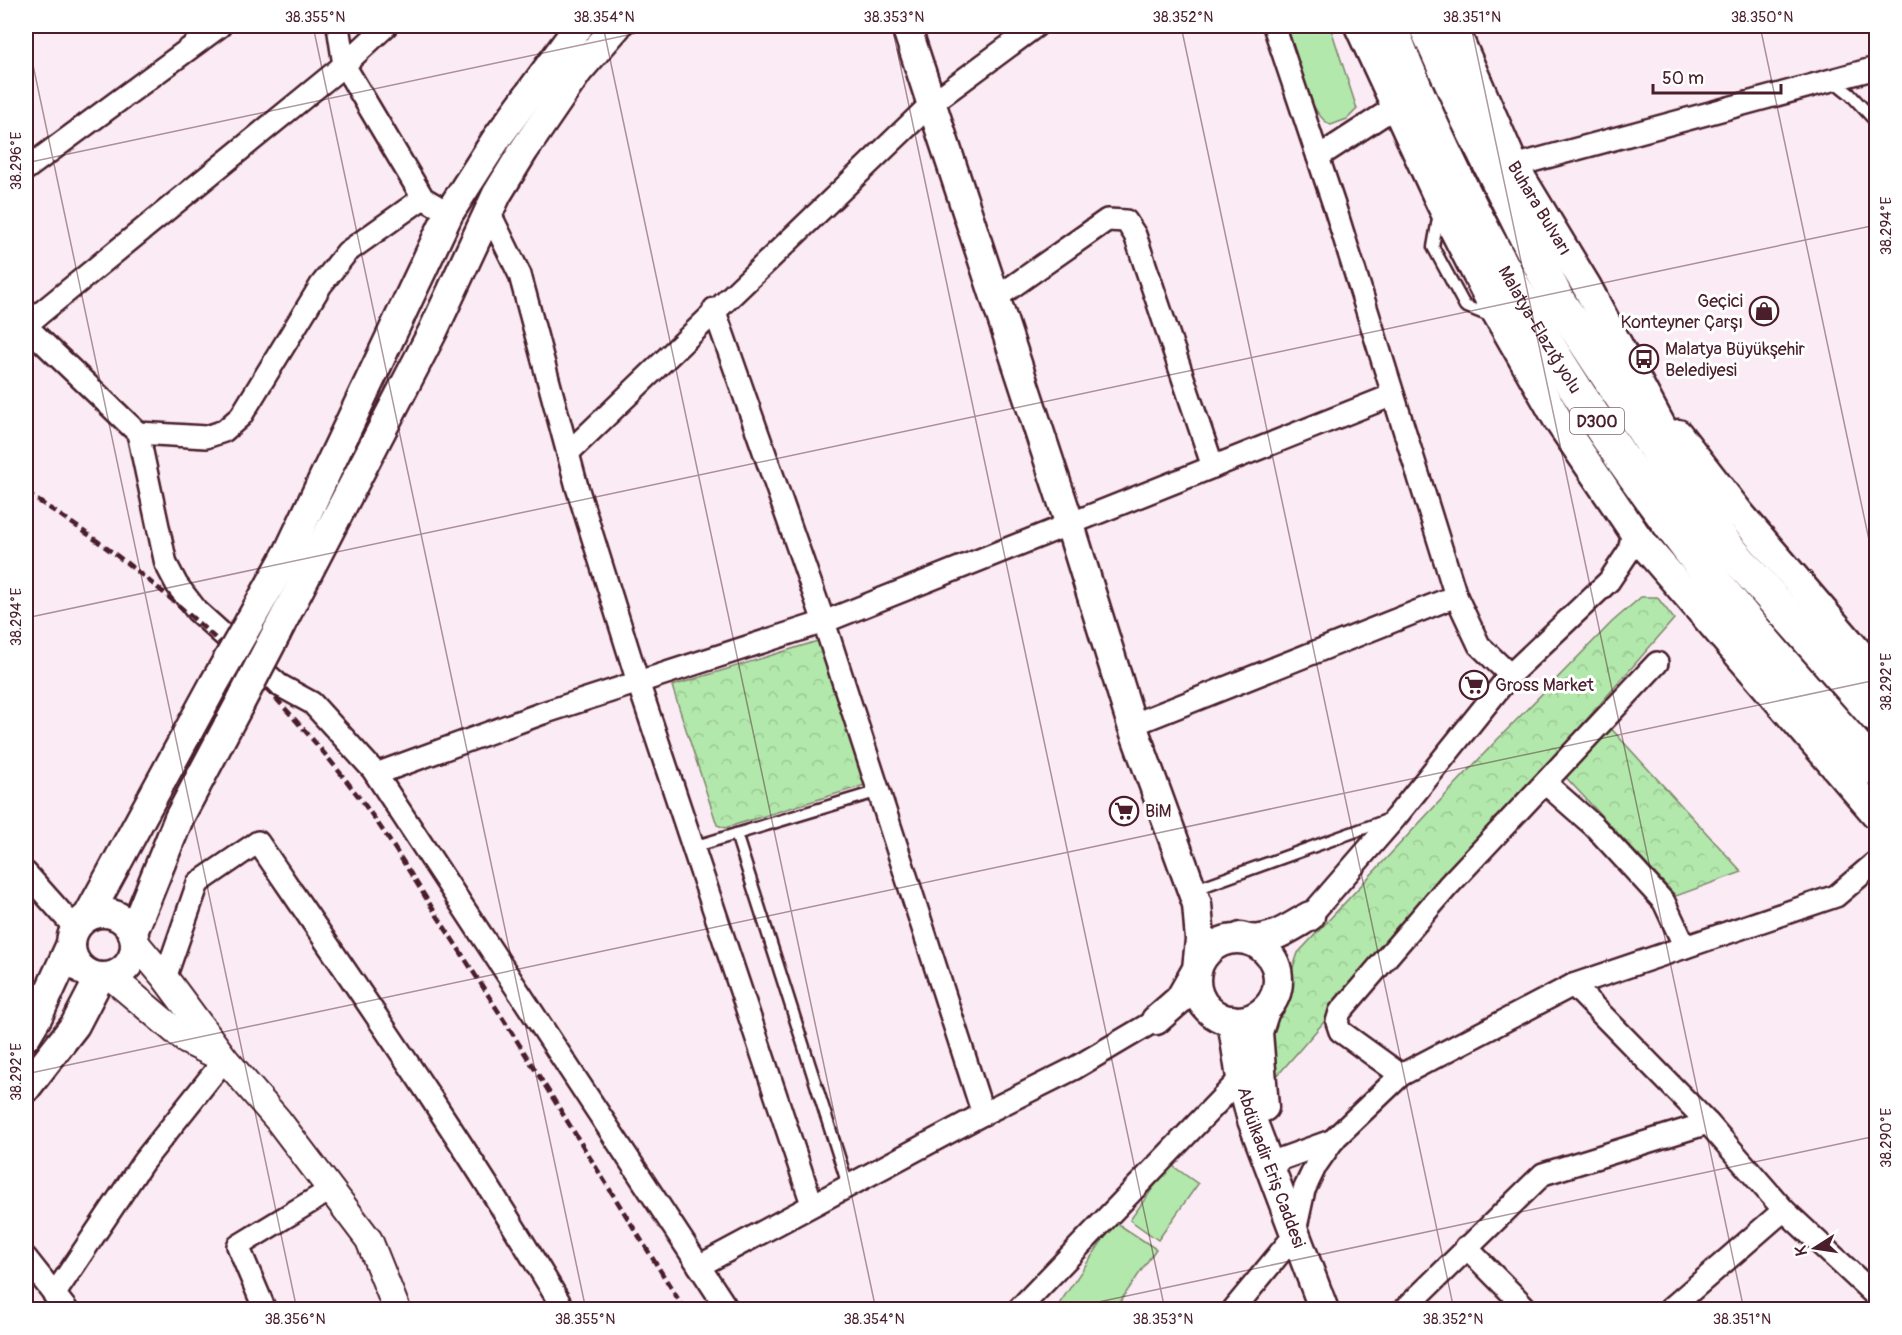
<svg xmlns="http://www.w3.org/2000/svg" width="1902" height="1335" viewBox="0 0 1902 1335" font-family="Pangolin,sans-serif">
  <defs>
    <pattern id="park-crowns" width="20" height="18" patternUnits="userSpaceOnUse" patternTransform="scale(1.5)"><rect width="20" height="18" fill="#b2e8ab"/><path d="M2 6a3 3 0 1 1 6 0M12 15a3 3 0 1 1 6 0" fill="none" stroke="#9bc793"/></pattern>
  </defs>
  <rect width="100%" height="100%" fill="#faebf4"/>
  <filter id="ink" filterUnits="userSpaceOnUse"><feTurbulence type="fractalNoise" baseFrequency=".0167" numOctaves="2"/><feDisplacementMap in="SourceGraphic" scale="12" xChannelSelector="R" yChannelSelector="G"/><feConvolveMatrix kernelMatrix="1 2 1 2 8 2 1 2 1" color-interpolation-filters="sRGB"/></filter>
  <g filter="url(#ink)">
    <!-- grass -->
    <g fill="#b2e8ab" stroke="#7e846b" stroke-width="1.5">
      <path d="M1287,26H1330L1357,109L1347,119L1331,125C1306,113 1296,52 1287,26Z"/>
      <path d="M1170,1164L1198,1184L1158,1240L1130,1220Z"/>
      <path d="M1115,1222L1156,1249L1115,1309L1061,1310L1057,1307Z"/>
    </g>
    <!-- park -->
    <g fill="url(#park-crowns)" stroke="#7e846b" stroke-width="1.5">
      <path d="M1641,597H1657L1674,619L1270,1084L1269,1037L1298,953L1494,743L1612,622Z"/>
      <path d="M821,640L865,785L725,828L717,825L672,686Z"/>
      <path d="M1606,723L1742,872L1676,896L1560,771Z"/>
    </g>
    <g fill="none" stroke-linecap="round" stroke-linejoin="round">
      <!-- service casing -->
      <g stroke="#4a1f2b" stroke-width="15">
        <g id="service">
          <path d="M1831,79L1850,94L1876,122"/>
          <path d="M1439,213L1433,247L1465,306L1492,317"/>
          <path d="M736,834L848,1185"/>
          <path d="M693,847L879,791"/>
          <path d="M1193,890L1387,820"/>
        </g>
      </g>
      <!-- minor casing -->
      <g stroke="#4a1f2b" stroke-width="26">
        <g id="minor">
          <path d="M338,26L344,65"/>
          <path d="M1274,26L1335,208L1456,596L1479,645L1510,675"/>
          <path d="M344,65L386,26"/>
          <path d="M1318,157L1395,107"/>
          <path d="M1514,166L1876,68"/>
          <path d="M26,169L220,26"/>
          <path d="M489,212L520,275L577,487L638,682L812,1204"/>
          <path d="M996,298L1107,220L1126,221L1135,235L1213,467"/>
          <path d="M714,309L824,622L983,1114"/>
          <path d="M26,325L344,65L423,198L449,213"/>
          <path d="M26,326L138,433L206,437L224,431L241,416L321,285L347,252L423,198"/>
          <path d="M138,433L166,564L177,585L197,611L279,685L312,703L373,770L728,1310"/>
          <path d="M568,453L932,103L1036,26"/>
          <path d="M1132,725L1456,596"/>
          <path d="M376,774L543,713L824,622L1393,395"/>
          <path d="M1545,783L1594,826L1664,902L1685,947"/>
          <path d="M26,873L75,928"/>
          <path d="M1310,916L1396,817L1510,675L1609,581L1629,551L1633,532"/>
          <path d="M165,978L198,883L258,842C363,996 469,1149 564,1310"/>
          <path d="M1573,985L1708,1123L1784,1210L1876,1296"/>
          <path d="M1401,1075L1340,1031L1337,1022L1340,1012L1448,886L1657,663"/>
          <path d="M1270,1163L1334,1140"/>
          <path d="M1466,1247L1528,1310"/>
          <path d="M26,1258L67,1310"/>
          <path d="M699,1266L983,1114L1075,1068L1156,1020"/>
          <path d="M54,1295L143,1162L225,1059"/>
          <path d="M265,1310L238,1246L330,1190"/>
          <path d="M1018,1310L1241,1078"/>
          <path d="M1233,1310L1294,1236L1304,1190L1316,1165L1334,1139L1401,1075L1573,985L1836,896L1876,862"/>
          <path d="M1404,1310L1543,1174L1708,1123"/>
          <path d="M1669,1310L1784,1210"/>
        </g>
      </g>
      <!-- tertiary casing -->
      <g stroke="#4a1f2b" stroke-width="30">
        <g id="tertiary">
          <path d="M135,942L165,978L225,1059L278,1120L369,1240L397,1310"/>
          <path d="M110,976L187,1041L222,1058"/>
        </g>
      </g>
      <!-- secondary casing -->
      <g stroke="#4a1f2b" stroke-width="33">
        <g id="secondary">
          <path d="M906,26L1070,525L1132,725L1197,904L1200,940L1197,969L1180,999L1156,1020"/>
          <path d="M1359,26L1441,204L1495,310L1558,420L1638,538L1876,814"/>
          <path id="s1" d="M1453,26L1514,166L1587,287L1682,465"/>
          <path d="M1678,434L1740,514L1876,673"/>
          <path d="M250,621L289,551L449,213L497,138L579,26"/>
          <path d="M277,632L433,331L497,194L524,150L578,71L617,26"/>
          <circle cx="103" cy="945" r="32"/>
          <path d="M88,916L214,684"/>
          <path d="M133,932L179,818L240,703"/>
          <path d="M1241,937C1266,946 1289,928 1310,916"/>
          <circle cx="1237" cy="980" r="41"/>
          <path id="s2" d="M1232,1020L1241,1078L1252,1120L1324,1310"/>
          <path d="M26,1036L38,1016L71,944"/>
          <path d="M26,1088L75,1025L100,977"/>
          <path d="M1264,1107L1258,1032L1265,1010"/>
        </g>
      </g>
      <!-- trunk casing -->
      <g stroke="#4a1f2b" stroke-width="38">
        <g id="trunk">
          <path id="s3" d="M1390,26C1458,202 1553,368 1666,519C1731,607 1804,688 1876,769"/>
          <path d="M1426,26L1468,120L1557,299L1674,477L1730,550L1876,716"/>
        </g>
      </g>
      <!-- service -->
      <use href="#service" stroke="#fff" stroke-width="10"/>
      <!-- minor -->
      <use href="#minor" stroke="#fff" stroke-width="21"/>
      <!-- tertiary -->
      <use href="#tertiary" stroke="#fff" stroke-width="26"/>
      <!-- secondary -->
      <use href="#secondary" stroke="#fff" stroke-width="28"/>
      <!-- trunk -->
      <use href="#trunk" stroke="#fff" stroke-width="33"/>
      <!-- rail -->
      <path stroke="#4a1f2b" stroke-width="4.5" stroke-dasharray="9 4.5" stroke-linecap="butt" d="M26,493C151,571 266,675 355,792C393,841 424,897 458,948C535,1068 609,1189 685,1310"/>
      <!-- secondary-bridge casing -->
      <g stroke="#4a1f2b" stroke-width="33" stroke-linecap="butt">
        <g id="secondary-bridge">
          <path d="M214,684L250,621"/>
          <path d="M240,703L277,632"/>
        </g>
      </g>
      <!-- secondary-bridge -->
      <use href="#secondary-bridge" stroke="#fff" stroke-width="28"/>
    </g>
  </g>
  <!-- ticks -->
  <path fill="none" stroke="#4a1f2b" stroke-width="1.5" stroke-opacity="0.45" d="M313,26L586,1310M603,26L876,1310M892,26L1165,1310M1181,26L1454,1310M1471,26L1744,1310M1760,26L1876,573M26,32L297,1310M26,163L670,26M26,618L1876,225M26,1074L1876,680M1061,1310L1876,1136"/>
  <!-- icons -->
  <defs>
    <g id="shop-ring" transform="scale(1.5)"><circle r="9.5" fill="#fff" stroke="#4a1f2b" stroke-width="1.5"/><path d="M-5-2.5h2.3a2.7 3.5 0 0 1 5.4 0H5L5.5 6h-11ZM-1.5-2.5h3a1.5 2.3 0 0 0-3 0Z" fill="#4a1f2b"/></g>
    <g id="bus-ring" transform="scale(1.5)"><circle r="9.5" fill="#fff" stroke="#4a1f2b" stroke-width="1.5"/><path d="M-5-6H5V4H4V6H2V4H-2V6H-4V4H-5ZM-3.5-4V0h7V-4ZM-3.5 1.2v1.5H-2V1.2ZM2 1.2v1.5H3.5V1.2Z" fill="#4a1f2b"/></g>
    <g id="supermarket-ring" transform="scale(1.5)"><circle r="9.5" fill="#fff" stroke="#4a1f2b" stroke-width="1.5"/><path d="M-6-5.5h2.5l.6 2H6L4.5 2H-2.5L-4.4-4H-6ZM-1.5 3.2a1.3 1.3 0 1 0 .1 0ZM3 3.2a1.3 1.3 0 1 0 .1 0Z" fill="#4a1f2b"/></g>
  </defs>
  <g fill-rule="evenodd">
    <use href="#shop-ring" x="1764" y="311"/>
    <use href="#bus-ring" x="1644" y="359"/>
    <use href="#supermarket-ring" x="1474" y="685"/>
    <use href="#supermarket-ring" x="1124" y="811"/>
  </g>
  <g text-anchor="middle" stroke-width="6" stroke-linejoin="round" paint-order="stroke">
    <!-- shield labels -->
    <rect fill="#fff" stroke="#80626b" stroke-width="1.5" x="1570" y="408" width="54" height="26" rx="4.5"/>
    <g font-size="16" font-weight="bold" fill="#4a1f2b">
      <text x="1597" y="427">D300</text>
    </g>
    <!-- street labels -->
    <g font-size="18" fill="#4a1f2b" stroke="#fff">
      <text dy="6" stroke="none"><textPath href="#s1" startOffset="202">Buhara Bulvarı</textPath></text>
      <text dy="6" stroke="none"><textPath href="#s3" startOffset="339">Malatya-Elazığ yolu</textPath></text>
      <text dy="6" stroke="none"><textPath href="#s2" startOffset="153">Abdülkadir Eriş Caddesi</textPath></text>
    </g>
    <!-- poi labels -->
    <g font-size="18" fill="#4a1f2b" stroke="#fff" text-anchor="start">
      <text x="1743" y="307" text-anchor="end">Geçici<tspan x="1743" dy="21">Konteyner Çarşı</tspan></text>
      <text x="1665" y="355">Malatya Büyükşehir<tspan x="1665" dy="21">Belediyesi</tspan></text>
      <text x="1495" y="691">Gross Market</text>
      <text x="1145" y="817">BiM</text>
    </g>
  </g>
  <!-- margin -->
  <rect width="1902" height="1335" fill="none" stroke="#fff" stroke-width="66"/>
  <!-- north arrow -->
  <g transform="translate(1815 1248) rotate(258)" stroke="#ffffff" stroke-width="4.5" paint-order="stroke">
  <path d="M0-4.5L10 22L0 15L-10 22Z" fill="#4a1f2b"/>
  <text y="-9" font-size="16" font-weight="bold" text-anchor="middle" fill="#4a1f2b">K</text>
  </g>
  <!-- scale -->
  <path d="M1653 84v9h128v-9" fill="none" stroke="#4a1f2b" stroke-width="3"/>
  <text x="1662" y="84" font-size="18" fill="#4a1f2b" stroke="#ffffff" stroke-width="4.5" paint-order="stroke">50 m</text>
  <rect x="33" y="33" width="1836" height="1269" fill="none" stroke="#4a1f2b" stroke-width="2"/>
  <g font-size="15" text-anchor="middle" fill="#4a1f2b">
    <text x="315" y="22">38.355°N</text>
    <text x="604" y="22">38.354°N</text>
    <text x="894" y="22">38.353°N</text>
    <text x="1183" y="22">38.352°N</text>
    <text x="1472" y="22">38.351°N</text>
    <text x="1762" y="22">38.350°N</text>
    <text transform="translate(16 161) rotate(-90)" y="5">38.296°E</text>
    <text transform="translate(1886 226) rotate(-90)" y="5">38.294°E</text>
    <text transform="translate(16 617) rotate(-90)" y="5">38.294°E</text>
    <text transform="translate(1886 682) rotate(-90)" y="5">38.292°E</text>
    <text transform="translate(16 1072) rotate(-90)" y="5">38.292°E</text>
    <text transform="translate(1886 1138) rotate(-90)" y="5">38.290°E</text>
    <text x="295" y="1324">38.356°N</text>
    <text x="585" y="1324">38.355°N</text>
    <text x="874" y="1324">38.354°N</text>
    <text x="1163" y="1324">38.353°N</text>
    <text x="1453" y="1324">38.352°N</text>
    <text x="1742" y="1324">38.351°N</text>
  </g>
</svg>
